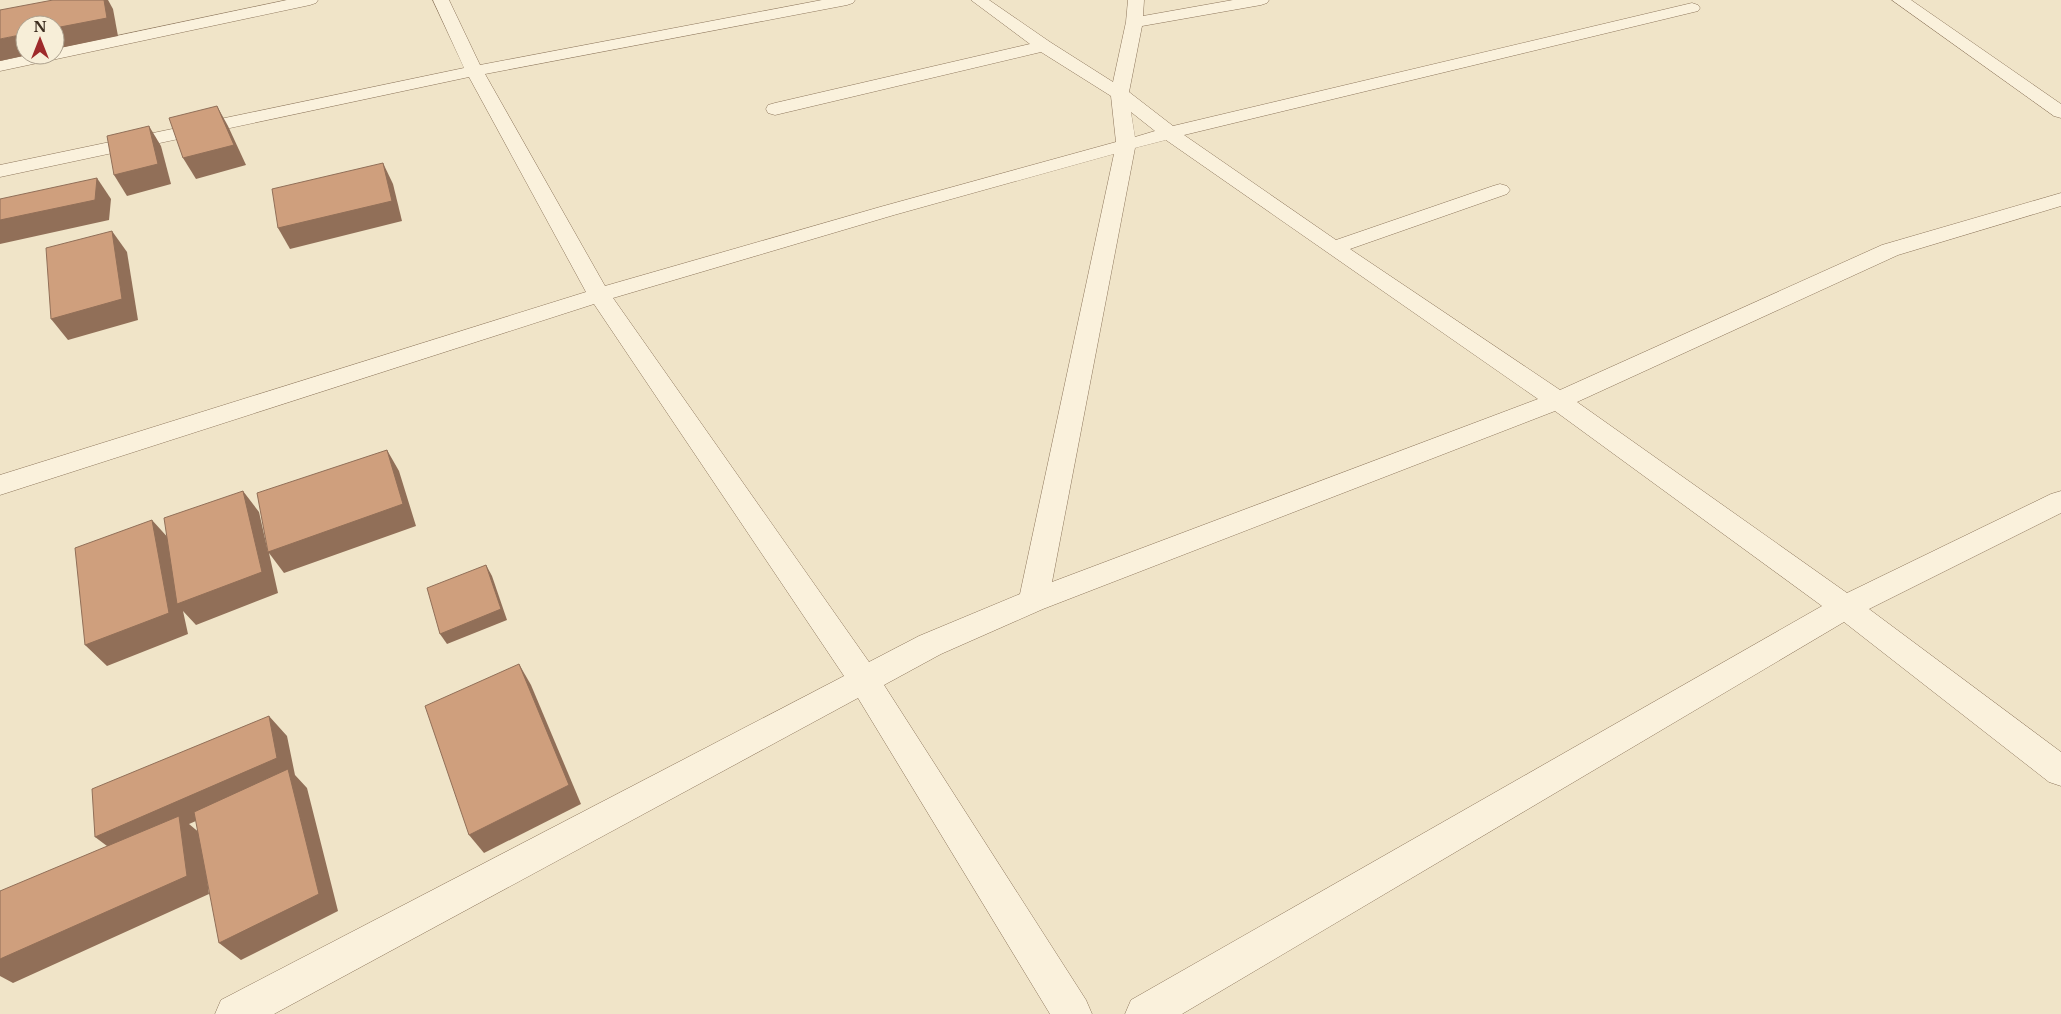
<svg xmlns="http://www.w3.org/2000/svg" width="2061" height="1014" viewBox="0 0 2061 1014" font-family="'Libre Baskerville',serif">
  <rect width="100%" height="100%" fill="#f0e4c8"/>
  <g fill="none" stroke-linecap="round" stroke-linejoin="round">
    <!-- street casing -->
    <g stroke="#8d765c" stroke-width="1">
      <g id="street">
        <path d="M287,0H318L316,3L310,5L0,71V61L27,55H55V49Z"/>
        <path d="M433,0H449L480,65L822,0H855L853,3L847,5L485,74L605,286L880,207L1116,142L1111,96L1041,52L775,115L768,113L766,109L768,105L775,103L1030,44L971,0H989L1050,42L1113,82L1126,22L1128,0H1144L1143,16L1233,0H1269L1267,3L1261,5L1142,26L1129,92L1173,126L1692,3L1698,5L1700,8L1698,11L1184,135L1336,240L1493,186L1500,184L1507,186L1510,190L1507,194L1350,249L1560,390L1882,245L2061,193V206L1898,255L1577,402L1847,593L2051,494L2061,491V513L1869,609L2061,752V786L2049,782L1844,622L1182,1014H1125L1131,1000L1822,606L1555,411L1043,609L941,654L884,685L1086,1000L1092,1014H1050L858,698L274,1014H215L221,1000L844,676L594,304L0,495V475L586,292L469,77L0,177V165L464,68ZM1131,112L1155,131L1135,137ZM1166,140L1538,399L1052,582L1135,148ZM1114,154L1020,594L919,636L869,662L613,298L894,215Z"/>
        <path d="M1892,0H1911L2061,104V118L2054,116Z"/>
      </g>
    </g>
    <!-- street -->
    <use href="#street" fill="#faf1dc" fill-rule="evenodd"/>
  </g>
  <!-- shaded-wall -->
  <g fill="#916f58">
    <path d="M104,0H108L113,9L118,36L55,49V28Z"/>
    <path d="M25,34V55H28L0,61V39Z"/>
    <path d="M217,106L228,126L246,165L196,179L183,158Z"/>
    <path d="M149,126L161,146L171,184L127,196L114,175Z"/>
    <path d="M383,163L393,184L402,221L290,249L278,228Z"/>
    <path d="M97,178L111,199L109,220L0,244V220Z"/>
    <path d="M112,231L127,252L138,320L68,340L51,319Z"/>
    <path d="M387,450L399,471L416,526L284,573L269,553L278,593L196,625L183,611L188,634L107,666L85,645L152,520L171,541L243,491L259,512L268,552Z"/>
    <path d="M486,565L492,576L507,620L447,644L440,634Z"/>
    <path d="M519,664L531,685L581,804L484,853L469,835Z"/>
    <path d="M269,716L287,736L295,775L307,788L338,911L241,960L219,943L291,780L189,824L201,834L209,894L13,983L0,976V959L119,855L95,837Z"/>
  </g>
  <!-- building -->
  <g fill="#cf9f7d" stroke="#916f58">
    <path d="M53,0H104L107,18L55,28V25H25V34L0,39V10Z"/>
    <path d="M217,106L234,145L183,158L169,118Z"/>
    <path d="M149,126L158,164L114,175L107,136Z"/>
    <path d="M383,163L392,201L278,228L272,189Z"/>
    <path d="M97,178L95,200L0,220V199Z"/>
    <path d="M112,231L122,299L51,319L46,248Z"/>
    <path d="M387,450L403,504L268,552L257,493Z"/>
    <path d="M243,491L262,572L177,604L164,518Z"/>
    <path d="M152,520L169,613L85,645L75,548Z"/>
    <path d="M486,565L501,609L440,634L427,588Z"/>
    <path d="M519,664L569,785L469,835L425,706Z"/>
    <path d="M269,716L277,758L95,837L92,789Z"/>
    <path d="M288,769L319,894L219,943L194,812Z"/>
    <path d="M179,816L187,876L0,959V891Z"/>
  </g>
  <!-- north arrow -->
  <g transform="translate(40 40)"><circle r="24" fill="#f7eed8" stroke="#ada18e"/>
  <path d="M0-4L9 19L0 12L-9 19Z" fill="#9e2a2b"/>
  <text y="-8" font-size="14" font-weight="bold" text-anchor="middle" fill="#3d2e20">N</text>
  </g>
</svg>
